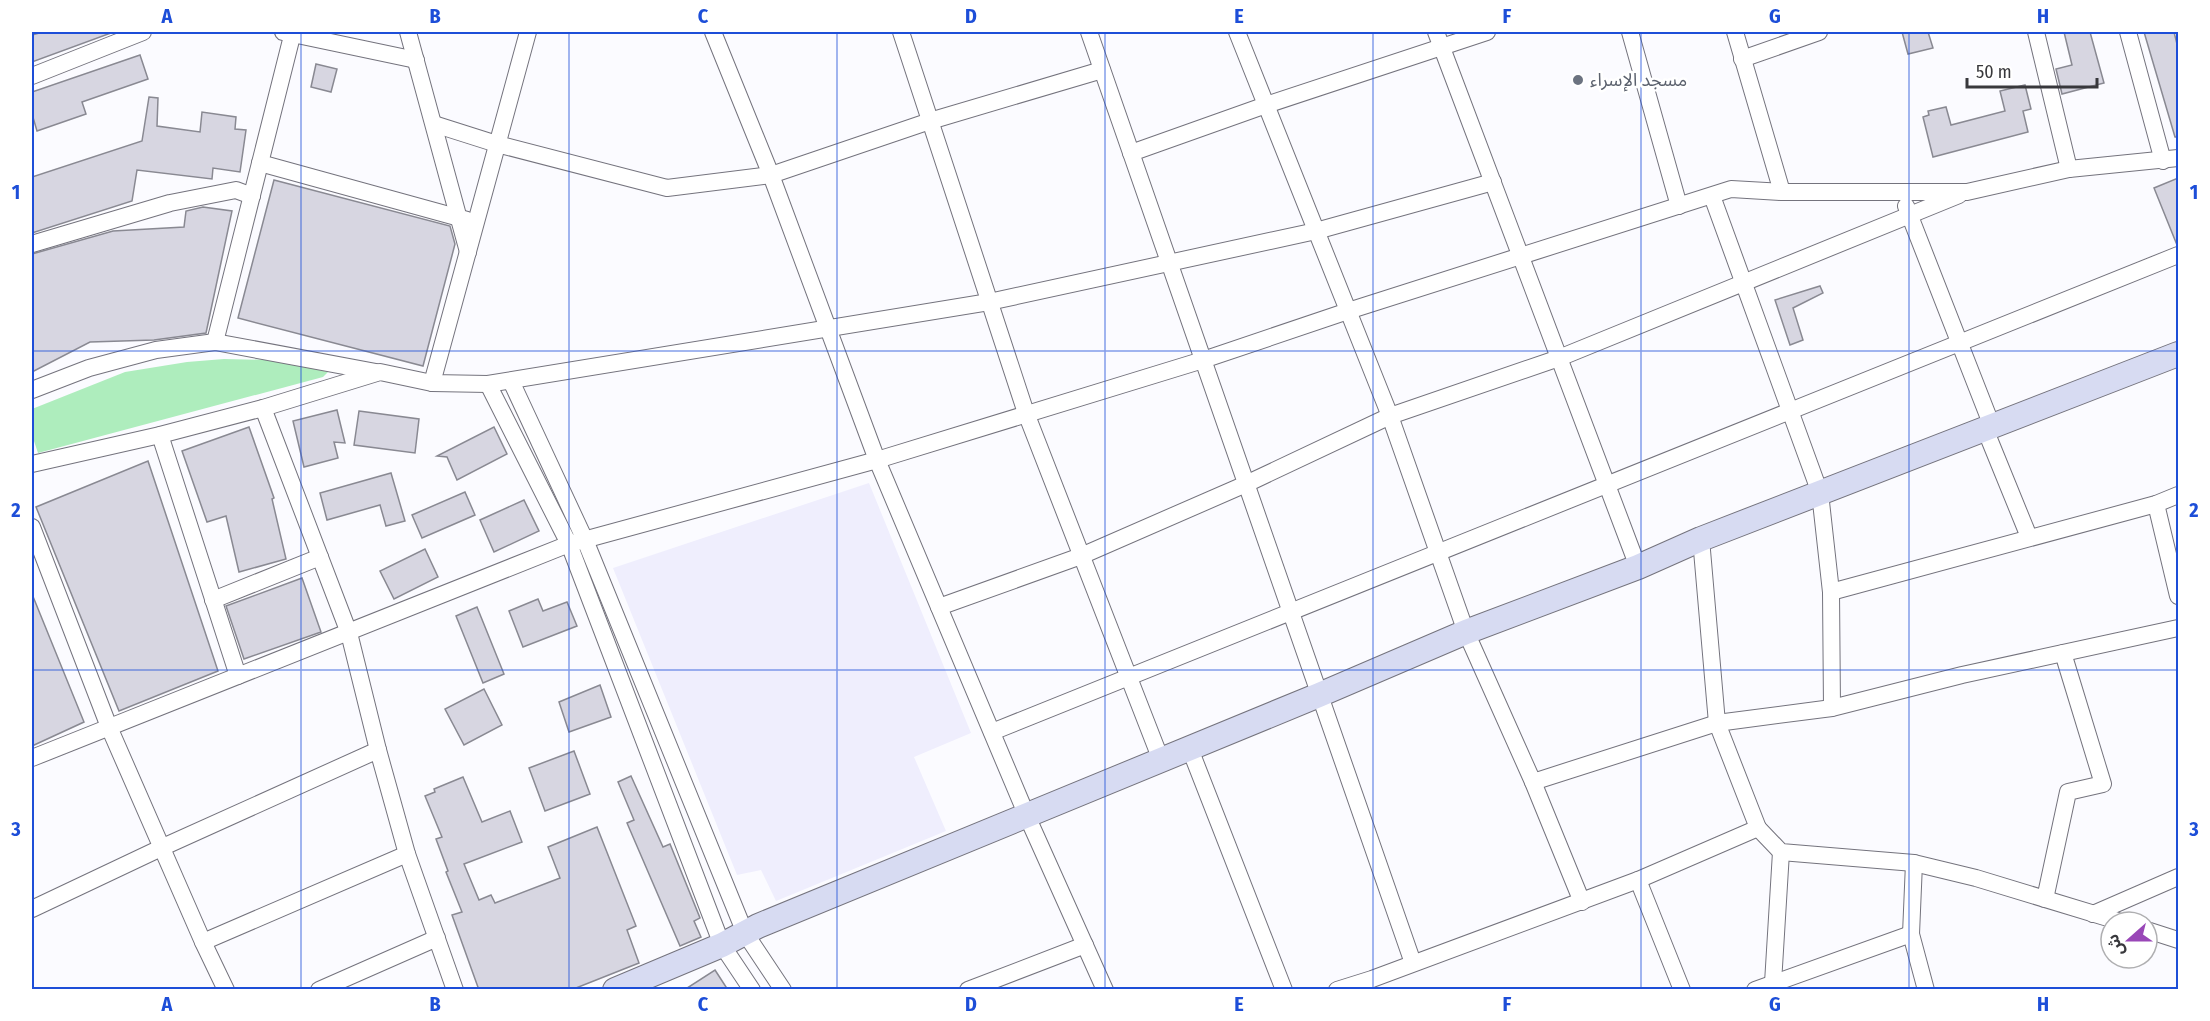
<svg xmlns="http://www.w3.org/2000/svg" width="2210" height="1021" viewBox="0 0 2210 1021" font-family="'Fira Sans Condensed','Noto Sans Arabic',sans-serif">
  <rect width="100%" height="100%" fill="#fbfbff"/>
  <!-- built -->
  <path fill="#efeefd" d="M869,483L971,733L914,757L946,831L776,901L761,870L737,875L613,568Z"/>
  <!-- green -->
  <path fill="#aeedbd" d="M224,359L275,360L328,372L323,377L38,453L32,435V409L125,372L187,362Z"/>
  <!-- building -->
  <g fill="#d7d6e1" stroke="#898992" stroke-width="1.5">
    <path d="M43,32H111V33L32,62V35Z"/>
    <path d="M1902,32H1928L1933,48L1908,54Z"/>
    <path d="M2064,32H2090L2104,83L2062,94L2056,69L2072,65Z"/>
    <path d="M2144,32H2174L2178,48V137H2175Z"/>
    <path d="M140,55L148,79L82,102L86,114L37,131L32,114V92Z"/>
    <path d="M316,64L337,69L331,92L311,87Z"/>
    <path d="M2025,85L2031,109L2023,111L2028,132L1933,157L1923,117L1929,115L1928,111L1946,107L1951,125L2005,111L2000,91Z"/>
    <path d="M149,97L158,98L157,126L200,132L202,112L236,117L235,129L246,130L240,172L213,168L212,179L137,170L132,201L32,233V177L142,141Z"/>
    <path d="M2178,178V245H2177L2154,188Z"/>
    <path d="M274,180L450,226L455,244L423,366L238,318Z"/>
    <path d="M203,207L232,211L206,333L154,340L90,342L32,372V254L113,231L184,227L186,211Z"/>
    <path d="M1820,286L1823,293L1793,308L1803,340L1790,345L1775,300Z"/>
    <path d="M337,410L345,443L334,442L338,458L304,467L293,421Z"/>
    <path d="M359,411L419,419L415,453L354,445Z"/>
    <path d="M249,427L274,498L272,499L286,559L239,572L226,516L207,522L182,451Z"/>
    <path d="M494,427L507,454L457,480L447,457L437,456Z"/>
    <path d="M148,461L218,671L119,711L36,507Z"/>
    <path d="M391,473L405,521L386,526L380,505L327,520L320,493Z"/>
    <path d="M465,492L475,515L422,538L412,515Z"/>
    <path d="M524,500L539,531L494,552L480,520Z"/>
    <path d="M425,549L438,577L394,599L380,571Z"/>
    <path d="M302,578L321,632L244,659L226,606Z"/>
    <path d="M32,594L84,722L32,746Z"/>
    <path d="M538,599L543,611L567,602L577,626L523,647L509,611Z"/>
    <path d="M477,607L504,674L483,683L456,616Z"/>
    <path d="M600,685L611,717L569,732L559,702Z"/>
    <path d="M484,689L502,725L464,745L445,709Z"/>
    <path d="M574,751L590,794L545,811L529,768Z"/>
    <path d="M631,776L663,847L670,844L700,918L694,921L701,937L680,946L627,823L634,820L618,782Z"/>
    <path d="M463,777L482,822L510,811L522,842L464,864L479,900L491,895L495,903L560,878L548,847L597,827L636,926L627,930L639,963L571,990H479L452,915L462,912L446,872L448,871L436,839L442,837L425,796L435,792L434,789Z"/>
    <path d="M715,970L728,990H684Z"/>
  </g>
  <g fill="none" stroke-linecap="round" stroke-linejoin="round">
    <!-- street casing -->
    <g stroke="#74737d" stroke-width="18">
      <g id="street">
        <path d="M283,32L416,60"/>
        <path d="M408,32L468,252"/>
        <path d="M713,32L771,175L877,460L1027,816L1105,990"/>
        <path d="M901,32L1026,413L1161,760"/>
        <path d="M1089,32L1413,963"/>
        <path d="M1237,32L1390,416L1466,632L1533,782L1717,723L1832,708L1962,675L2178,628"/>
        <path d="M1436,32L1638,567"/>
        <path d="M1630,32L1679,206"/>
        <path d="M1735,32L1782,192"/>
        <path d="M2036,32L2069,169"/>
        <path d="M2128,32L2163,161"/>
        <path d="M1742,59L1819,32"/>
        <path d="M32,76L143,32"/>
        <path d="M434,124L497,144L667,188L771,175L930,121L1102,70"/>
        <path d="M1131,153L1266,105L1487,32"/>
        <path d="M260,163L467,220"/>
        <path d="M1712,196L1820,493L1831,592L1832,708"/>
        <path d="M1906,206L1992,426"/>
        <path d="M32,244L170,203L236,190L252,196"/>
        <path d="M215,342L293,32"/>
        <path d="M511,381L585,540L745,933L783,990"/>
        <path d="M432,383L528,32"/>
        <path d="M488,384L569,544L722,945L752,990"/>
        <path d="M32,390L89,368L156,350L215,342L376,372"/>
        <path d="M263,408L349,633L378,750L407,854L455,990"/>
        <path d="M1985,429L2029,537"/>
        <path d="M160,435L238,676"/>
        <path d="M32,464L160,435L263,408L380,372L432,383L488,384L989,302L1316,231L1493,182"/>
        <path d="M2156,504L2178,596"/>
        <path d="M32,527L109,727L203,942L226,990"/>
        <path d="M1831,592L2156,504L2178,495"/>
        <path d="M213,600L320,557"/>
        <path d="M939,607L1081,556L1246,484L1390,416L1559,358L1959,195"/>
        <path d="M992,732L2178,255"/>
        <path d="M1190,749L1284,990"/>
        <path d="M32,758L569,544L877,460L1203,360L1348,311L1731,189L1782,192H1967L2069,169L2178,158"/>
        <path d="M1533,782L1582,902"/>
        <path d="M1758,828L1781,852L1914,863L1976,878L2121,922"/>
        <path d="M1914,863L1911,934L1926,990"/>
        <path d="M1638,880L1682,990"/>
        <path d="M2045,899L2068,792L2103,784L2063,653"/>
        <path d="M32,909L163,847L378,750"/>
        <path d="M2093,914L2178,877"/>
        <path d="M2147,930L2178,940"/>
        <path d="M203,942L407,854"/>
        <path d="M1773,983L1781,852"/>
        <path d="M319,990L437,938"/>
        <path d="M968,990L1085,945"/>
        <path d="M1337,990L1372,979L1638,880L1758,828L1717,723L1701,539"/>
        <path d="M1755,990L1911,934"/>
      </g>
    </g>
    <!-- secondary casing -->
    <g stroke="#74737d" stroke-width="26">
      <path id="secondary" d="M615,990L722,945L758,926L1319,695L1466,632L1638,567L1701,539L2178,354"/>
    </g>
    <!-- street -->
    <use href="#street" stroke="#fff" stroke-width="16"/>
    <!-- secondary -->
    <use href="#secondary" stroke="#d7dbf2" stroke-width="24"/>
  </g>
  <!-- grid -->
  <path fill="none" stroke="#1d4ed8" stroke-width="1.5" stroke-opacity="0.55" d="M301,32V990M569,32V990M837,32V990M1105,32V990M1373,32V990M1641,32V990M1909,32V990M32,351H2178M32,670H2178"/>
  <!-- markers -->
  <circle fill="#6b7280" stroke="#fff" stroke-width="2" cx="1578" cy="80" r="6"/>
  <g text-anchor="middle" stroke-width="5" stroke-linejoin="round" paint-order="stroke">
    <!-- worship labels -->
    <g font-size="18" fill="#5b616d" stroke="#fff" text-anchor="start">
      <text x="1590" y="86">مسجد الإسراء</text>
    </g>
  </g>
  <!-- border -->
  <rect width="2210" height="1021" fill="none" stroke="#ffffff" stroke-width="66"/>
  <!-- north arrow -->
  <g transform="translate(2129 940) rotate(249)"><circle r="28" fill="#ffffff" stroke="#afafb1" stroke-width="1.5"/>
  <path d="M0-4.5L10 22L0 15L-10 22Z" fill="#9947b7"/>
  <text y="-9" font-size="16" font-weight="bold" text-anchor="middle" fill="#38383c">ش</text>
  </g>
  <!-- scale -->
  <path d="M1967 78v9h130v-9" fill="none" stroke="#38383c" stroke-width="3"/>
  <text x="1976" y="78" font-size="18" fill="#38383c" stroke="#ffffff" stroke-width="4.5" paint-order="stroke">50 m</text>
  <rect x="33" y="33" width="2144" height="955" fill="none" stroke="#1d4ed8" stroke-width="2"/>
  <g font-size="20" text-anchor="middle" font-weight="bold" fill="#1d4ed8">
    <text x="167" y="23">A</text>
    <text x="435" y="23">B</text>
    <text x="703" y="23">C</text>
    <text x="971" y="23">D</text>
    <text x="1239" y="23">E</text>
    <text x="1507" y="23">F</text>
    <text x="1775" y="23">G</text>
    <text x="2043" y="23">H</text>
    <text x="16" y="199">1</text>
    <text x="2194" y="199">1</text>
    <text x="16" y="517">2</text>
    <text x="2194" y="517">2</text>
    <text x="16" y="836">3</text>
    <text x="2194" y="836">3</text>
    <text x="167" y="1011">A</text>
    <text x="435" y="1011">B</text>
    <text x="703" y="1011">C</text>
    <text x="971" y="1011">D</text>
    <text x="1239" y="1011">E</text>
    <text x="1507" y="1011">F</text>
    <text x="1775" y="1011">G</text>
    <text x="2043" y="1011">H</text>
  </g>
</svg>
